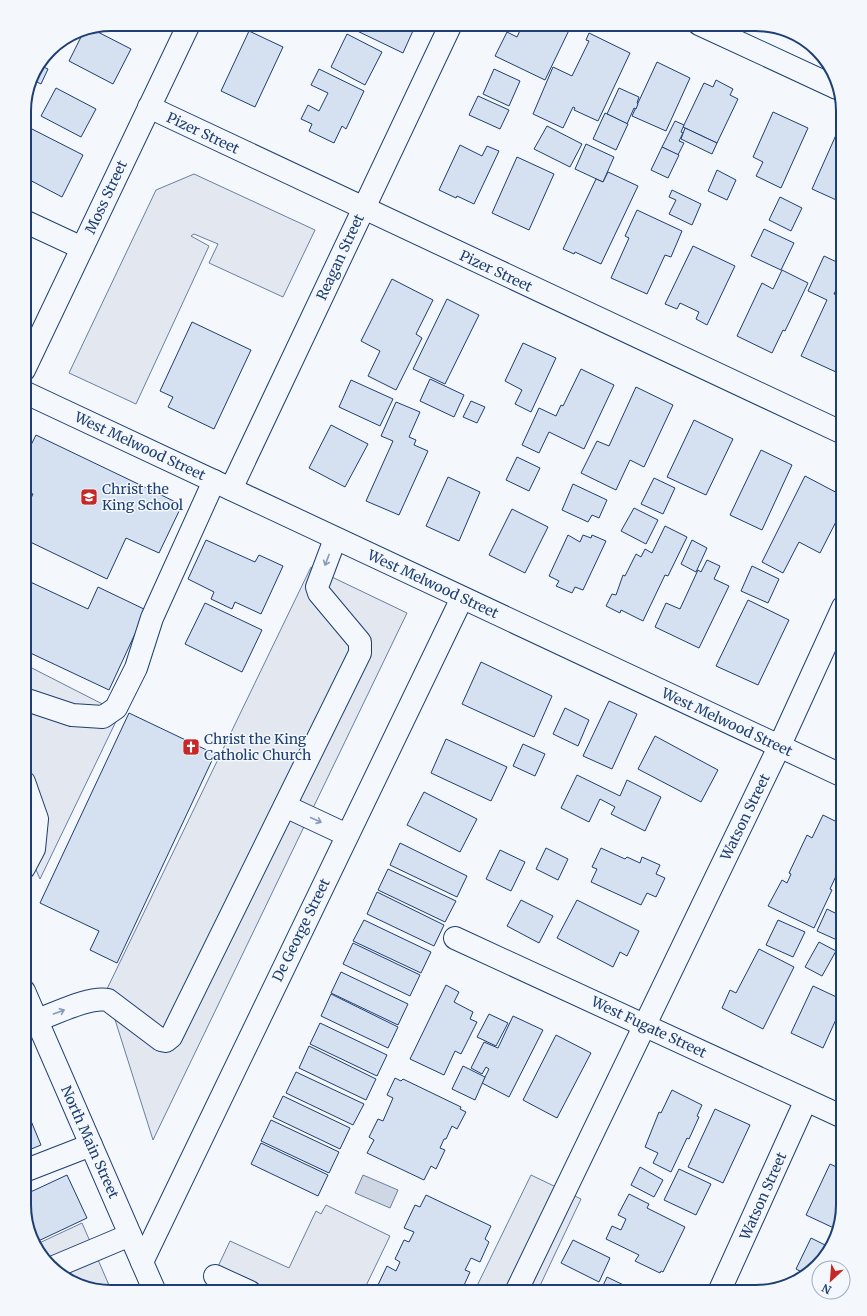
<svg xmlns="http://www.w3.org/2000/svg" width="867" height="1316" viewBox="0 0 867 1316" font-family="Merriweather,serif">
  <rect width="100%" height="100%" fill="#f4f7fb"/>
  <!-- parking -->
  <g fill="#e3e8f0" stroke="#687fa3">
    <path d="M194,174L315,230L283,297L209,263L218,244L194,234L191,236L209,246L136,404L69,373L156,190Z"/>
    <path d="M311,567L407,613L153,1140L106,991Z"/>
    <path d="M24,664L120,713L40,879L24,842Z"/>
    <path d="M531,1175L581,1199L537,1292H474Z"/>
    <path d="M326,1205L390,1236L363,1292H206L230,1241L289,1268L316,1211L321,1214Z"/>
    <path d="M82,1223L112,1292H106L68,1280L36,1248L35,1245Z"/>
  </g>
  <!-- water -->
  <path fill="#cfd7e4" stroke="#687fa3" d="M363,1175L398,1190L390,1208L355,1193Z"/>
  <!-- building -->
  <g fill="#d5e0f0" stroke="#1d3f73">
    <path d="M353,24H416L403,53L351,28Z"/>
    <path d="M523,24H572L545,80L495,56L507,32L517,37Z"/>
    <path d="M90,28L131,49L113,84L69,61L85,29Z"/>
    <path d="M249,31L283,47L255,107L221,91Z"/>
    <path d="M589,33L630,53L598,121L574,110L575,108L573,107L563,128L533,114L553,67L572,76L589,41L586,40Z"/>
    <path d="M347,34L382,52L365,85L331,67Z"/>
    <path d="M657,62L690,78L666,131L632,116Z"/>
    <path d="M39,65L48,69L41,84L31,79Z"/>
    <path d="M319,69L364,91L346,129L342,126L334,143L309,131L312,124L301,119L308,105L319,111L328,93L311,85Z"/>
    <path d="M494,69L520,81L509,106L483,94Z"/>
    <path d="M716,80L733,89L730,95L738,99L717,143L683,127L704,83L713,87Z"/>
    <path d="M56,88L96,109L81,137L41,116Z"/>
    <path d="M619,88L639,97L637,103L638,104L636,109L634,108L627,124L607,114Z"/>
    <path d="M478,96L509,110L500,129L469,115Z"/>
    <path d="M773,112L808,128L781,188L756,176L763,162L753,157Z"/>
    <path d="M605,113L628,124L616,150L593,139Z"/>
    <path d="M675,121L684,125L681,132L683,133L679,141L684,143L678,155L662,147Z"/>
    <path d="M547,126L582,144L570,167L534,149Z"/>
    <path d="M30,128L83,155L62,197L24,177V138Z"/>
    <path d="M685,128L717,143L712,154L681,139Z"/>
    <path d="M836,135L843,138V203L812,189Z"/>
    <path d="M586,144L614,157L603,182L575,169Z"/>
    <path d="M460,145L482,156L487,146L499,151L474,204L457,196L456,198L439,190Z"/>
    <path d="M662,147L679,155L668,178L651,170Z"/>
    <path d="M517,157L554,174L529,230L492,213Z"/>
    <path d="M717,170L736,180L727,200L708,191Z"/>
    <path d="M608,172L638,186L601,264L575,252L574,254L563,249L596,179L603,182Z"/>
    <path d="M672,190L701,204L692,225L669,214L676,200L669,197Z"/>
    <path d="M780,197L802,208L791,231L769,220Z"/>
    <path d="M637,210L682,231L671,257L665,255L647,294L611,278L629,238L625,236Z"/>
    <path d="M764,229L794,243L781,270L751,256Z"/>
    <path d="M693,246L735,266L707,325L696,319L699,312L680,303L677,309L665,304Z"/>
    <path d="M824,256L843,265V276L834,294L843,298V357L836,372L801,356L827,300L808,291Z"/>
    <path d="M24,265L30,268L24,279Z"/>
    <path d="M782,270L808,283L785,331L783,330L772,353L737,336L762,283L773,289Z"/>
    <path d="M392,279L433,300L416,334L422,338L396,390L368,376L380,351L361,341Z"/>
    <path d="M447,299L479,315L445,384L413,369Z"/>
    <path d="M192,322L251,350L214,429L168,407L173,397L160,391Z"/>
    <path d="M523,343L556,358L531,412L515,404L522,390L505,381Z"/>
    <path d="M581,369L614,385L584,449L549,432L539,453L522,445L539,408L556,416L561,405L563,406Z"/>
    <path d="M430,379L464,395L454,417L420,401Z"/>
    <path d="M351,380L393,399L380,426L339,407Z"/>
    <path d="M636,387L673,405L644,467L630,460L616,490L581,473L597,441L609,446Z"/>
    <path d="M471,401L485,407L477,423L463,417Z"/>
    <path d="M396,402L420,412L409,437L416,440L414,445L428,451L399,515L366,501L393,441L381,436Z"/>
    <path d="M694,420L733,439L706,495L667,477Z"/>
    <path d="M331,425L368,444L345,487L309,468Z"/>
    <path d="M36,435L182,505L159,553L126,538L107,579L24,539V512L33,494L24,490V459Z"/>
    <path d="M761,450L792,465L762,530L730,515Z"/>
    <path d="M517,457L540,468L529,491L506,480Z"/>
    <path d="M805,476L843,496V508L820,553L799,542L783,573L762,562Z"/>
    <path d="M448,477L480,492L459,541L426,526Z"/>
    <path d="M654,478L675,488L663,514L641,504Z"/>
    <path d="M573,484L607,500L599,518L592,515L588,522L562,510Z"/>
    <path d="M634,508L658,520L646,544L621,531Z"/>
    <path d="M512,509L548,527L525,573L489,555Z"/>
    <path d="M665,526L687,537L668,576L665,575L643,621L621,610L620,613L606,606L612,594L616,595L623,575L625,576L636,554L641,557L645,549L652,553Z"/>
    <path d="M568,535L580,542L583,535L591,538L592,535L606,541L583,590L575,587L572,593L556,586L559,581L549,576Z"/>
    <path d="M206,540L255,562L259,555L283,566L261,614L235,602L232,609L211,599L214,592L188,579Z"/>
    <path d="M692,540L707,548L696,572L681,564Z"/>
    <path d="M707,560L720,566L714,579L729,586L699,648L655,627L666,603L680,609L698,570L701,572Z"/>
    <path d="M752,566L779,579L768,603L741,591Z"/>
    <path d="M24,579L88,609L98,587L146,610L109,690L24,650Z"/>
    <path d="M748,600L789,620L758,685L716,666Z"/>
    <path d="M205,603L262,630L242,672L185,644Z"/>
    <path d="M481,662L552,696L534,737L462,704Z"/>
    <path d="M609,701L637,714L612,769L583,756Z"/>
    <path d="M565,708L589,720L578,746L553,734Z"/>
    <path d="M129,713L215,754L117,963L90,950L99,931L40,903Z"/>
    <path d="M655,736L718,770L701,802L638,769Z"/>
    <path d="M446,739L507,767L491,801L431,773Z"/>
    <path d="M523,744L545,754L535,776L513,766Z"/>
    <path d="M577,775L620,796L627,780L661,797L645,831L611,814L615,807L600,799L589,822L561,808Z"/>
    <path d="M424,792L477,819L460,852L407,825Z"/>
    <path d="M823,815L843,825V861L830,889L832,890L814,928L768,906L782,880L787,883L791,874L789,873L807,835L812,838Z"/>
    <path d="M400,843L467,876L457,897L390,865Z"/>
    <path d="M546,848L568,859L558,880L536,869Z"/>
    <path d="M601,848L625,859L627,857L640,863L642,857L660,865L656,874L665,878L656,897L647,893L641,905L591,882L597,869L592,867Z"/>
    <path d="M500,850L525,862L511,891L486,879Z"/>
    <path d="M388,869L456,901L445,922L378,890Z"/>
    <path d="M377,892L444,925L434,946L367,914Z"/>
    <path d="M521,900L553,916L539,943L507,926Z"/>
    <path d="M577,900L639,931L627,956L620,952L613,967L557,938Z"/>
    <path d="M827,909L843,917V929L837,940L817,931Z"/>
    <path d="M364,920L431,952L421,973L353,941Z"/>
    <path d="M778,920L805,932L793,957L766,945Z"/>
    <path d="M819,942L836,951L822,976L805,967Z"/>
    <path d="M353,943L420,975L410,996L343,964Z"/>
    <path d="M759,949L794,967L763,1029L722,1008L730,990L736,993Z"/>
    <path d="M341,972L408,1004L398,1025L331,993Z"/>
    <path d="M446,985L459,992L454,1002L473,1012L470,1019L477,1022L461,1054L455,1051L444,1075L410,1059Z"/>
    <path d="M813,986L843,1000V1004L823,1048L791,1033Z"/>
    <path d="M331,994L398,1027L388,1048L321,1016Z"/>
    <path d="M489,1014L508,1023L496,1046L477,1037Z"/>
    <path d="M513,1016L543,1030L509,1097L482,1083L489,1069L486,1067L482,1074L471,1068L484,1042L498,1048Z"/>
    <path d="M320,1023L387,1055L377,1076L310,1044Z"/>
    <path d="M556,1035L591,1053L557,1118L523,1100Z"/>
    <path d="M309,1046L376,1079L366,1100L299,1068Z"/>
    <path d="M463,1066L485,1077L475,1100L452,1089Z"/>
    <path d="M296,1072L364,1104L353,1125L286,1093Z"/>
    <path d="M395,1078L401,1081L403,1079L461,1107L460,1109L466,1112L457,1129L452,1126L446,1139H444L440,1148L445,1150L436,1169L431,1166L424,1180L367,1153L374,1140L369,1137L378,1119L383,1121L393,1098L387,1095Z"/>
    <path d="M672,1090L702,1105L697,1116L699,1117L689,1139L687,1138L671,1172L653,1163L658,1153L645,1147L659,1112L661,1113Z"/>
    <path d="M283,1096L350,1128L340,1149L273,1117Z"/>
    <path d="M24,1104L41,1145L24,1152Z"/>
    <path d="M715,1109L750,1125L723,1183L688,1167Z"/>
    <path d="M271,1120L339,1152L329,1173L261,1141Z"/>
    <path d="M261,1143L328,1175L318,1196L251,1164Z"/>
    <path d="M830,1164L843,1170V1205L836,1229L806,1215Z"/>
    <path d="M640,1167L663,1180L654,1197L631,1185Z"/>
    <path d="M679,1169L711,1184L696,1215L664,1200Z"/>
    <path d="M67,1175L87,1218L34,1243L24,1204V1195Z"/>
    <path d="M629,1194L649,1204L647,1208L685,1227L663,1272L661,1271L660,1273L635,1261L639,1255L606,1239L612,1226L621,1230L626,1219L618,1215Z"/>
    <path d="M426,1195L491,1226L485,1239L489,1242L480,1262L471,1258L465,1270L470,1272L461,1292H381L382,1290L377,1287L387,1266L396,1271L400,1262L395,1259L404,1240L409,1242L414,1232L404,1228L415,1205L420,1207Z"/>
    <path d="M811,1238L831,1248L806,1274L796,1269Z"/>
    <path d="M573,1240L610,1258L599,1282L561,1263Z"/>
    <path d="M607,1277L638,1292H600Z"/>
  </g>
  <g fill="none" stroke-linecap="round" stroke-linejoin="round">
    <!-- minor casing -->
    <g stroke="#1d3f73" stroke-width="24">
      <g id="minor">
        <path d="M699,24L837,88"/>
        <path d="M149,107L843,433"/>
        <path d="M24,221L82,248"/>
        <path d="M24,370L189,24"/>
        <path d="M24,392L843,776"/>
        <path d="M231,489L451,24"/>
        <path d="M24,699L72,715L103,717L116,708L136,668L152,618L214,481"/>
        <path d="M285,806L347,835"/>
        <path d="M24,868L34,849L37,819L24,782"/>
        <path d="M455,938L843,1117"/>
        <path d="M37,1020C55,1014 89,996 108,1000L161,1040L166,1041L171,1037L360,653V642L319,593L317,587L335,539"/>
        <path d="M24,1171L91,1145"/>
        <path d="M142,1262L462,598"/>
        <path d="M54,1267L130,1235"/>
        <path d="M215,1276L250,1292"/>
        <path d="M516,1292L779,747L843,607"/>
        <path d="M719,1292L806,1100"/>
      </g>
    </g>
    <!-- major casing -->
    <g stroke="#1d3f73" stroke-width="24">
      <path id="major" d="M24,991L155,1292"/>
    </g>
    <!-- minor -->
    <use href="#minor" stroke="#f4f7fb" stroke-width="22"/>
    <!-- major -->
    <use href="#major" stroke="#f4f7fb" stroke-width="22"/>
  </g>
  <!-- one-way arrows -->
  <defs><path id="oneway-shaft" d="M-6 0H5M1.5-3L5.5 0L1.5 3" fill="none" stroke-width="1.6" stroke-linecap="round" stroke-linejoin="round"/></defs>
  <g stroke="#889bb7">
    <use href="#oneway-shaft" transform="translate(327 560) rotate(111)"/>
    <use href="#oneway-shaft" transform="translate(316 820) rotate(24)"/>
    <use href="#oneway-shaft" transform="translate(59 1012) rotate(-20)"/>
  </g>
  <!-- icons -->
  <defs>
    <g id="school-square" transform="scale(0.9)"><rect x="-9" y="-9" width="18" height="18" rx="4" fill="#c62828" stroke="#f4f7fb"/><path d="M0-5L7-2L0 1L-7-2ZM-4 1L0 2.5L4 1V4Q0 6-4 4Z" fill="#fff"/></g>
    <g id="church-square" transform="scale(0.9)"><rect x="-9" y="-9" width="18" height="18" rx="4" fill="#c62828" stroke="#f4f7fb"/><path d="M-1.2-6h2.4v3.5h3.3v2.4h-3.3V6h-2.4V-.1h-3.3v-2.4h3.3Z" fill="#fff"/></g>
  </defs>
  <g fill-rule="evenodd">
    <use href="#school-square" x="89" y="497"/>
    <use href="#church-square" x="191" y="747"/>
  </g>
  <g text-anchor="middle" stroke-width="3" stroke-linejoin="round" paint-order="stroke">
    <!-- street labels -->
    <g font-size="14" fill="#1d3f73" stroke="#f4f7fb">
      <text transform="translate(203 133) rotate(25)" y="5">Pizer Street</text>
      <text transform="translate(106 197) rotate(-65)" y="5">Moss Street</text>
      <text transform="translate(340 257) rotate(-65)" y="5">Reagan Street</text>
      <text transform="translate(496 271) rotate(25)" y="5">Pizer Street</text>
      <text transform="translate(140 446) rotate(25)" y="5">West Melwood Street</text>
      <text transform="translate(433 584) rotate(25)" y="5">West Melwood Street</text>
      <text transform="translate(727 722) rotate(25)" y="5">West Melwood Street</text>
      <text transform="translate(745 817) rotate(-64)" y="5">Watson Street</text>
      <text transform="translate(301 930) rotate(-64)" y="5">De George Street</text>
      <text transform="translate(649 1027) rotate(25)" y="5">West Fugate Street</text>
      <text transform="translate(90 1142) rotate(66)" y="5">North Main Street</text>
      <text transform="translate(763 1196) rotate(-66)" y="5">Watson Street</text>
    </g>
    <!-- poi labels -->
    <g font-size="14" fill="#1d3f73" stroke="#f4f7fb" text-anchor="start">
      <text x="102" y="494">Christ the<tspan x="102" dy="16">King School</tspan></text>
      <text x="204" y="744">Christ the King<tspan x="204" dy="16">Catholic Church</tspan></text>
    </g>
  </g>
  <!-- crop -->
  <path d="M0 0H867V1316H0ZM111 31H756A80 80 0 0 1 836 111V1205A80 80 0 0 1 756 1285H111A80 80 0 0 1 31 1205V111A80 80 0 0 1 111 31Z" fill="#f4f7fb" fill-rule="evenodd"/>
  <path fill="none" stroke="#1d3f73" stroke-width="2" d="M111 31H756A80 80 0 0 1 836 111V1205A80 80 0 0 1 756 1285H111A80 80 0 0 1 31 1205V111A80 80 0 0 1 111 31Z"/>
  <!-- north arrow -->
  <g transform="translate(831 1280) rotate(206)"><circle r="19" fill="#f4f7fb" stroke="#9eadc5"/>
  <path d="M0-3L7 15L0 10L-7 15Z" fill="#c62828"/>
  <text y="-6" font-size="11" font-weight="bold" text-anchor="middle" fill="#1d3f73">N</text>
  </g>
</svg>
